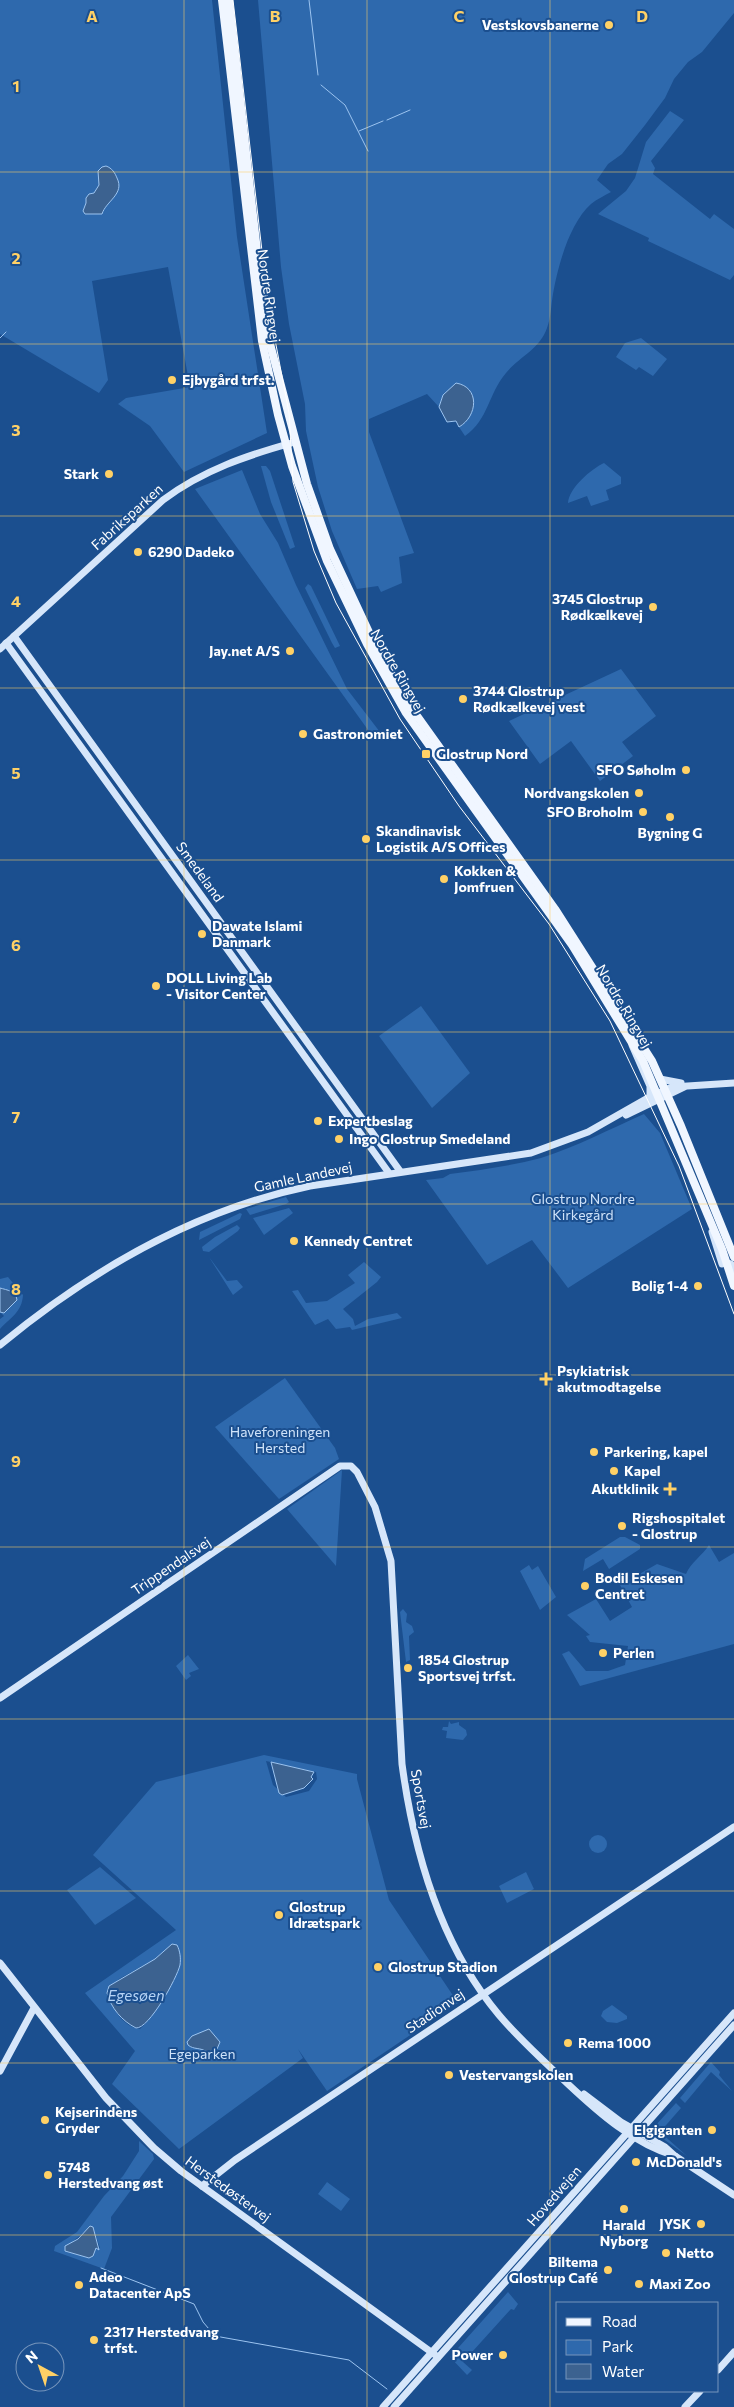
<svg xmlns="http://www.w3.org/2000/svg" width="734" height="2407" viewBox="0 0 734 2407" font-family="Commissioner,sans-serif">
  <rect width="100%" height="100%" fill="#1b4f8f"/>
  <!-- green -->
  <g fill="#2e69ad" fill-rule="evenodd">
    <path d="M0,0H212L237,237L267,433L184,472L150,426L118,404L126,398L190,387L168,267L92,281L108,380L99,393L0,334Z"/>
    <path d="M258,0H734V13L702,52L688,62L674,79L665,98L645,125L622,154L608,164L597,180L611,192C604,196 597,199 591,204C569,224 558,266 553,294C551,305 551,318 547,328C540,349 519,357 506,373C488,394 489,419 465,436L459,427L471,414L443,395L439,407L427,394L369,419V432L414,553L399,557L402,583L381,592L378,586L357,589L332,531L318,487L306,431L305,404L289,324L281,267Z"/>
    <path d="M670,111L684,120L651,161L655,168L653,174L710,219L714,214L734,229V275L730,280L648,241L649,238L598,214L626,191L635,178L646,142Z"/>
    <path d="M641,338L667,359L653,376L639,367L636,370L616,357L625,343Z"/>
    <path d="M604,463L621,477V484L606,490L609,500L591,506L587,496L568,503C569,488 591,469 604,463Z"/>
    <path d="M261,466H266L270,471L295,547L290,549L271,502Z"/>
    <path d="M242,470L260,514L278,543L296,585L347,689L383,736L376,741L195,489Z"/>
    <path d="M308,584L311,586L340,646L335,648L332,643L305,588Z"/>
    <path d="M621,669L656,716L622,742L633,756L600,781L571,741L540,764L509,721Z"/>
    <path d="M421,1006L470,1073L432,1108L379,1036Z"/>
    <path d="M644,1114L660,1133L692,1209L568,1288L532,1240L487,1265L426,1180L443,1178L450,1174C481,1170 511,1166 541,1158C576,1147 610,1129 644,1114Z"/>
    <path d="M286,1197L289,1202L286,1204L250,1215L246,1209Z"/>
    <path d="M289,1208L293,1213L264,1235L253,1218Z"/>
    <path d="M240,1213L242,1214L240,1219L199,1240L200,1232Z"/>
    <path d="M237,1225L240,1228L238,1231L209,1252L203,1251L202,1247L215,1237Z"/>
    <path d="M209,1257L227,1281L237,1280L243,1287L233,1295Z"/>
    <path d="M364,1262L381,1277L377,1282L343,1309L353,1319L355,1326L368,1319L397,1313L402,1318L352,1330L350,1327L336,1329L328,1319L315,1325L292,1291L298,1290L306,1303L327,1301L355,1283L348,1275Z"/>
    <path d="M8,1277L23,1295C22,1312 11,1317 0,1329V1319L4,1316L0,1312L4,1313L12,1292L0,1288V1279Z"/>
    <path d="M285,1378L335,1448L339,1459L279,1499L215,1427Z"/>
    <path d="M342,1470L336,1566L287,1509Z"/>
    <path d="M620,1537H625L640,1545V1549L609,1569L603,1559L583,1571L585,1559Z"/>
    <path d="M709,1545L719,1562L734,1553V1644L580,1686L562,1654L569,1651L586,1671H608L625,1665L628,1646L590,1642L586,1636L590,1635L567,1615L596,1599L610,1621L632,1607L620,1585L657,1564L686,1574C691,1562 702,1556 709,1545Z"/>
    <path d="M529,1565L532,1570L538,1566L556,1597L540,1610L520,1571Z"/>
    <path d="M403,1609L407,1614L406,1622L412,1626L414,1632L409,1636L410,1660L406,1662L400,1612Z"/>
    <path d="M188,1655L199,1669L189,1673L191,1676L186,1680L176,1666Z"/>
    <path d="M449,1721L451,1724L459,1722V1725L466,1730L467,1735L463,1740L446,1738L447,1731L442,1730L443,1727H448Z"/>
    <path d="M264,1755L357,1774V1779L389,1900L458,2003L327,2091L298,2049L303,2058L179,2149L112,2084L135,2051L85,1993L176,1930L93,1855L156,1782ZM266,1761L316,1772L317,1779L309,1791L286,1797L273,1785ZM165,1950L175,1979L145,2024L140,2029C124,2027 115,2011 108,1998L119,1979L155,1959Z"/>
    <circle cx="598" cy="1844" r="9"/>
    <path d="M100,1867L136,1898L95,1925L67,1890Z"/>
    <path d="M526,1872L534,1889L507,1903L499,1886Z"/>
    <path d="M612,2005L627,2016V2019L617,2023L607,2022L601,2016L603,2011Z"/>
    <path d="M711,2062L720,2072L719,2075L732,2091L711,2072L685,2103L680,2098Z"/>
    <path d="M676,2103L681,2108L660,2132L687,2156L655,2133V2126Z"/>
    <path d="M139,2141L153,2154L154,2159L111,2217L112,2248L104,2269L54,2251L55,2246L77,2232L104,2196L123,2176L139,2151ZM91,2226L93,2227L100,2248L96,2247L93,2256L88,2258L65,2250C71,2241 83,2234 91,2226Z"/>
    <path d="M327,2182L350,2199L341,2211L318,2194Z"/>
    <path d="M508,2292L518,2304L514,2310L511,2309L463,2362L472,2370L467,2375L450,2357Z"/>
  </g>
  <!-- water -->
  <g fill="#3c6290" stroke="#9cc4f0">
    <path d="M106,166C112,168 115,173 117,178C125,194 106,201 102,214H85L83,211L86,203V198L89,194L94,193L99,185L98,171L102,167Z"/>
    <path d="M456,383C480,387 478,416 459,427L456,421L447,422L439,407L443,395Z"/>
    <path d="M0,1288C7,1290 16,1291 17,1300L4,1313L0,1312Z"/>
    <path d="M271,1762L314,1772L311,1777L313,1779L304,1788L282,1795L279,1793Z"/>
    <path d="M172,1944L177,1945C180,1951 181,1958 180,1965C177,1978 149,2029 136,2028C122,2021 111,2008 107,1993L109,1986L155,1959Z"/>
    <path d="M209,2029L220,2042L217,2049L207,2052C200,2047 194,2050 188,2045L187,2042L192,2036Z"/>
    <path d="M90,2226L93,2227L99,2250L96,2248L93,2256L89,2258L65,2251V2246L78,2239Z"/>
  </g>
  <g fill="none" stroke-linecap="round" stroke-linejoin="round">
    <!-- stream -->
    <g stroke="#9cc4f0" stroke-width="1">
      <path d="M309,0L318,75"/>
      <path d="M321,85L345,105L368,151"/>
      <path d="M387,120L410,110"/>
      <path d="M359,131L383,121"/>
      <path d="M0,338L6,332"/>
      <path d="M101,2268L194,2304L203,2322L215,2336L349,2360L387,2389"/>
    </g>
    <!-- secondary -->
    <g stroke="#d6e6fa" stroke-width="7">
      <path d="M14,636L400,1171"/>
      <path d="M6,643L389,1173"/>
      <path d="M0,649L163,500C203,470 248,455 295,442"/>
      <path d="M632,1045L650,1086V1096L647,1099"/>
      <path d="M660,1079L681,1083"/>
      <path d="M626,1115L684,1087"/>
      <path d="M712,1232L722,1264"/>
      <path d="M725,1262L731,1264L734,1270"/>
      <path d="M0,1345C91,1270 194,1210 310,1186L531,1153L588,1132L646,1099L672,1087L734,1083"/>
      <path d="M0,1698L340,1466H351L357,1472L375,1507L391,1561L402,1764C414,1853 441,1946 499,2015C521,2041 545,2062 569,2085C599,2113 634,2144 675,2156"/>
      <path d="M0,1963L106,2098L154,2148L181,2171L438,2357"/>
      <path d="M0,2071L34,2008"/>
      <path d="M584,2094L621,2122L665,2147L675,2156L734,2195"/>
      <path d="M202,2186L235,2160L734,1827"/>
      <path d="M718,2370L734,2352"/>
      <path d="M383,2407L734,2013"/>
      <path d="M394,2407L734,2025"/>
      <path d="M685,2407L700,2391"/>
    </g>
    <!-- primary -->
    <g stroke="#f0f6ff" stroke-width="8">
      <path d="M222,0L262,341L278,415L292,466L327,561L367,644L406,713L572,945L643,1061L722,1249L734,1286"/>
      <path d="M229,0L260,278L269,340L307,484L330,549L374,643L410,706L555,909L652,1061L681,1126L734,1257"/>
    </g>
    <!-- tram -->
    <path stroke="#fff" stroke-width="1" d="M233,0L268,303L289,413L293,482L314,551L336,603L400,719L459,806L549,924L610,1021L679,1166L734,1314"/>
  </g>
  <!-- grid -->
  <path fill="none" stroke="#ffd166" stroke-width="1" stroke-opacity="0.55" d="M184,0V2407M367,0V2407M550,0V2407M0,172H734M0,344H734M0,516H734M0,688H734M0,860H734M0,1032H734M0,1204H734M0,1375H734M0,1547H734M0,1719H734M0,1891H734M0,2063H734M0,2235H734"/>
  <!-- markers -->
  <g fill="#ffd166" stroke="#1b4f8f" stroke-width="2">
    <circle cx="609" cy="25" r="5"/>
    <circle cx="172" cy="380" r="5"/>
    <circle cx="109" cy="474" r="5"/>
    <circle cx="138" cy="552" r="5"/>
    <circle cx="653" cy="607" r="5"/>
    <circle cx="290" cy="651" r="5"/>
    <circle cx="463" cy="699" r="5"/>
    <circle cx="303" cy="734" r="5"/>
    <rect x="421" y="749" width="10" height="10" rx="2.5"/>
    <circle cx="686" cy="770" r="5"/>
    <circle cx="639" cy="793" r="5"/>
    <circle cx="643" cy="812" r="5"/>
    <circle cx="670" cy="817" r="5"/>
    <circle cx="366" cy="839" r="5"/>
    <circle cx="444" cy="879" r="5"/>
    <circle cx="202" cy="934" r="5"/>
    <circle cx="156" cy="986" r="5"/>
    <circle cx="318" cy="1121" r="5"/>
    <circle cx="339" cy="1139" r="5"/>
    <circle cx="294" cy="1241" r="5"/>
    <circle cx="698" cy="1286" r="5"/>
    <path d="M543.5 1371.5h5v5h5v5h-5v5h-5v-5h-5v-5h5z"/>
    <circle cx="594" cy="1452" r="5"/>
    <circle cx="614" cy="1471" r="5"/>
    <path d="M667.5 1481.5h5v5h5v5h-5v5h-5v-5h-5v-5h5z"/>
    <circle cx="622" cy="1526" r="5"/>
    <circle cx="585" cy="1586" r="5"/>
    <circle cx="603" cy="1653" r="5"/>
    <circle cx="408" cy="1668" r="5"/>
    <circle cx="279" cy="1915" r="5"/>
    <circle cx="378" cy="1967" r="5"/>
    <circle cx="568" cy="2043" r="5"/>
    <circle cx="449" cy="2075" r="5"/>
    <circle cx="45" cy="2120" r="5"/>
    <circle cx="712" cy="2130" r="5"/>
    <circle cx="636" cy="2162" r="5"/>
    <circle cx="48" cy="2175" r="5"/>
    <circle cx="624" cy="2209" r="5"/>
    <circle cx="701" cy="2224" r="5"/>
    <circle cx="666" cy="2253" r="5"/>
    <circle cx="608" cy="2270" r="5"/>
    <circle cx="639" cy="2284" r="5"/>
    <circle cx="79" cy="2285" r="5"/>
    <circle cx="94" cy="2340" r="5"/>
    <circle cx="503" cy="2355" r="5"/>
  </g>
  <g text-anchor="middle" stroke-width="4" stroke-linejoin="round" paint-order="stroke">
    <!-- poi labels -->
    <g font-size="14" font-weight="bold" fill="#fff" stroke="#1b4f8f" text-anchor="start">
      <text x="599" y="30" text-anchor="end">Vestskovsbanerne</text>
      <text x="182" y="385">Ejbygård trfst.</text>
      <text x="99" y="479" text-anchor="end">Stark</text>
      <text x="148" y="557">6290 Dadeko</text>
      <text x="643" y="604" text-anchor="end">3745 Glostrup<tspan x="643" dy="16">Rødkælkevej</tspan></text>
      <text x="280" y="656" text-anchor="end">Jay.net A/S</text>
      <text x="473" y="696">3744 Glostrup<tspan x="473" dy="16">Rødkælkevej vest</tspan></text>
      <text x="313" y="739">Gastronomiet</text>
      <text x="436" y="759">Glostrup Nord</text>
      <text x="676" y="775" text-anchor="end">SFO Søholm</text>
      <text x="629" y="798" text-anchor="end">Nordvangskolen</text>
      <text x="633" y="817" text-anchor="end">SFO Broholm</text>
      <text x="376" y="836">Skandinavisk<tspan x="376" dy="16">Logistik A/S Offices</tspan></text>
      <text x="670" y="838" text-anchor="middle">Bygning G</text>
      <text x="454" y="876">Kokken &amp;<tspan x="454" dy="16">Jomfruen</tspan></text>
      <text x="212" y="931">Dawate Islami<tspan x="212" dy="16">Danmark</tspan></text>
      <text x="166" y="983">DOLL Living Lab<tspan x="166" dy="16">- Visitor Center</tspan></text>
      <text x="328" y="1126">Expertbeslag</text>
      <text x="349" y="1144">Ingo Glostrup Smedeland</text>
      <text x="304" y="1246">Kennedy Centret</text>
      <text x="688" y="1291" text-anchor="end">Bolig 1-4</text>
      <text x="557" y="1376">Psykiatrisk<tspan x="557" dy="16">akutmodtagelse</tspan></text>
      <text x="604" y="1457">Parkering, kapel</text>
      <text x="624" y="1476">Kapel</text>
      <text x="659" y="1494" text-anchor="end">Akutklinik</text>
      <text x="632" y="1523">Rigshospitalet<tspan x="632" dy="16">- Glostrup</tspan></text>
      <text x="595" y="1583">Bodil Eskesen<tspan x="595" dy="16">Centret</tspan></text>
      <text x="613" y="1658">Perlen</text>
      <text x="418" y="1665">1854 Glostrup<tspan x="418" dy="16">Sportsvej trfst.</tspan></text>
      <text x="289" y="1912">Glostrup<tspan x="289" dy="16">Idrætspark</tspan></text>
      <text x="388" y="1972">Glostrup Stadion</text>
      <text x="578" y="2048">Rema 1000</text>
      <text x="459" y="2080">Vestervangskolen</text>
      <text x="55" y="2117">Kejserindens<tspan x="55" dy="16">Gryder</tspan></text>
      <text x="702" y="2135" text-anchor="end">Elgiganten</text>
      <text x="646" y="2167">McDonald's</text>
      <text x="58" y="2172">5748<tspan x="58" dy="16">Herstedvang øst</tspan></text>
      <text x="691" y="2229" text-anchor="end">JYSK</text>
      <text x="624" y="2230" text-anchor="middle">Harald<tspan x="624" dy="16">Nyborg</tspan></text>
      <text x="676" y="2258">Netto</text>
      <text x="598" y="2267" text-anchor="end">Biltema<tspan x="598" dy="16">Glostrup Café</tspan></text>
      <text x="89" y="2282">Adeo<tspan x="89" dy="16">Datacenter ApS</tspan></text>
      <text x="649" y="2289">Maxi Zoo</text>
      <text x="104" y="2337">2317 Herstedvang<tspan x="104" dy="16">trfst.</tspan></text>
      <text x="493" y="2360" text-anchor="end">Power</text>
    </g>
    <!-- street labels -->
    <g font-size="14" fill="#fff" stroke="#1b4f8f">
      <text transform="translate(269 296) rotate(82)" y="5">Nordre Ringvej</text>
      <text transform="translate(127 517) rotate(-42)" y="5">Fabriksparken</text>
      <text transform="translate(398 671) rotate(60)" y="5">Nordre Ringvej</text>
      <text transform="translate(200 872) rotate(54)" y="5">Smedeland</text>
      <text transform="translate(624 1006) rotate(59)" y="5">Nordre Ringvej</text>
      <text transform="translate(303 1177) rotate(-12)" y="5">Gamle Landevej</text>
      <text transform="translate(171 1566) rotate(-34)" y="5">Trippendalsvej</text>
      <text transform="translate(421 1799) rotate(80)" y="5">Sportsvej</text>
      <text transform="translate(435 2011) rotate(-34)" y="5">Stadionvej</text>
      <text transform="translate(228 2189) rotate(36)" y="5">Herstedøstervej</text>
      <text transform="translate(554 2196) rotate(-49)" y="5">Hovedvejen</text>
    </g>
    <!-- park labels -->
    <g font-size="14" fill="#cfe3fa" stroke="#1b4f8f">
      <text x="583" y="1204">Glostrup Nordre<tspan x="583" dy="16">Kirkegård</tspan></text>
      <text x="280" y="1437">Haveforeningen<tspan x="280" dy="16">Hersted</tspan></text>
      <text x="202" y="2059">Egeparken</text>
    </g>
    <!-- water labels -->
    <g font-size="15" font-style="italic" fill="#b5d3f5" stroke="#1b4f8f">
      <text x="136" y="2001">Egesøen</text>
    </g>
  </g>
  <g font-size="16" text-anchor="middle" font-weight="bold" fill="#ffd166" stroke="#1b4f8f" stroke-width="4" stroke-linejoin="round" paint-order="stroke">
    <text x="92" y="22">A</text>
    <text x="275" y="22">B</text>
    <text x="459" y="22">C</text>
    <text x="642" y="22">D</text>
    <text x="16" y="92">1</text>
    <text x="16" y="264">2</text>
    <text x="16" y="436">3</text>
    <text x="16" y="607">4</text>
    <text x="16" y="779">5</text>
    <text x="16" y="951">6</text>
    <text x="16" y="1123">7</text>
    <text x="16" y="1295">8</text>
    <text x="16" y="1467">9</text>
  </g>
  <!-- legend -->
  <rect x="556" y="2302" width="162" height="90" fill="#1b4f8f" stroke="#7695bc"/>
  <rect x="566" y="2318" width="25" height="8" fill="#f0f6ff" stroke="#7695bc"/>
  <text x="602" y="2327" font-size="15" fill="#ffffff">Road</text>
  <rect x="566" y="2340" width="25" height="15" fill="#2e69ad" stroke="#7695bc"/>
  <text x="602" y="2352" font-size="15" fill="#ffffff">Park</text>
  <rect x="566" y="2364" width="25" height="15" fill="#3c6290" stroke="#7695bc"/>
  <text x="602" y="2377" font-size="15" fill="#ffffff">Water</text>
  <!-- north arrow -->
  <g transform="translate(40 2367) rotate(320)"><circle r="24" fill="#1b4f8f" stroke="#7695bc"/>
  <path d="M0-4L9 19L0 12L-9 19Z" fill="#ffd166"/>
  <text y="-8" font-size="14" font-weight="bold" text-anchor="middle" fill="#ffffff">N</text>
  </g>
</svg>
